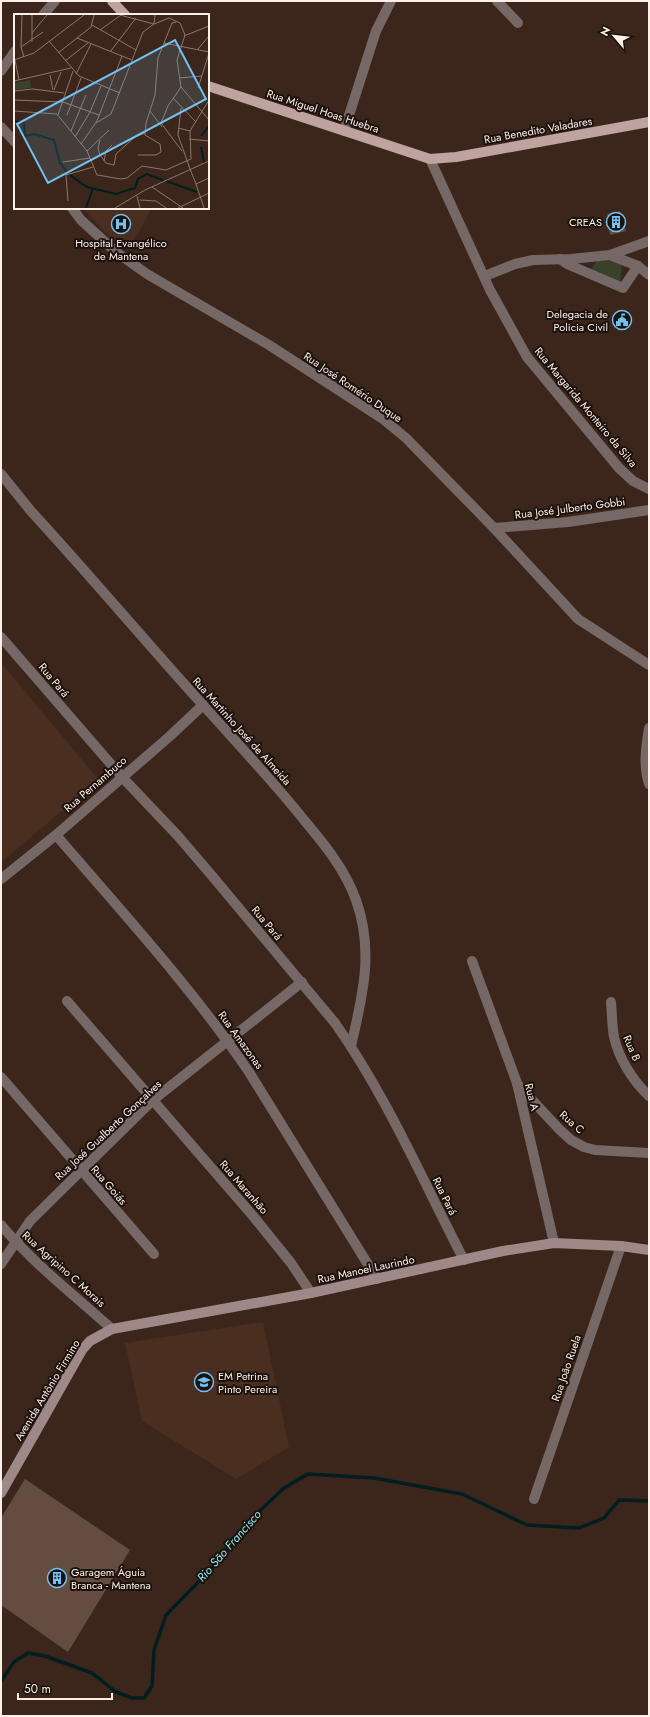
<svg xmlns="http://www.w3.org/2000/svg" width="650" height="1717" viewBox="0 0 650 1717" font-family="Jost,sans-serif">
  <rect width="100%" height="100%" fill="#3c261b"/>
  <!-- built -->
  <g fill="#4a2e20">
    <path d="M82,208H152L134,240L122,249Z"/>
    <path d="M1,663L99,780L1,862Z"/>
    <path d="M263,1322L289,1447L236,1479L142,1421L125,1343Z"/>
  </g>
  <!-- green -->
  <path fill="#394128" d="M613,260L622,265L620,283L590,270L597,261Z"/>
  <g fill="none" stroke-linecap="round" stroke-linejoin="round">
    <!-- stream -->
    <path stroke="#001e20" stroke-width="3.5" d="M1,1681L14,1662L28,1653L45,1656L92,1673L116,1692L132,1698H144L152,1686L154,1650L166,1615L214,1566L245,1525L284,1488L308,1474L374,1478L462,1494L527,1525L579,1528L604,1518L619,1500L649,1501"/>
  </g>
  <!-- building -->
  <g fill="#644c40">
    <path d="M620,211L626,231L610,235L607,214Z"/>
    <path d="M25,1479L130,1550L68,1652L1,1605V1518Z"/>
  </g>
  <g fill="none" stroke-linecap="round" stroke-linejoin="round">
    <!-- street -->
    <g stroke="#756867" stroke-width="10">
      <path d="M497,1L518,23"/>
      <path d="M43,15L55,1"/>
      <path d="M1,71L15,51"/>
      <path d="M1,127L15,142"/>
      <path d="M344,131L376,31L391,1"/>
      <path d="M430,159L490,290L527,357L619,468L633,481L649,489"/>
      <path d="M72,208L81,220L116,252L147,274L269,345L383,419L406,438L494,528L578,619L649,665"/>
      <path d="M610,255L638,266L649,275"/>
      <path d="M560,259L567,264L623,288L638,266"/>
      <path d="M485,276L515,264L533,260L571,259L610,255L649,241"/>
      <path d="M1,474L30,510C89,574 145,641 203,705C237,743 272,780 304,820C324,844 345,869 356,900C374,950 363,995 351,1046"/>
      <path d="M494,528L568,522L649,510"/>
      <path d="M1,637L122,777L178,836L213,877L335,1023C387,1097 423,1181 464,1260"/>
      <path d="M649,728C646,747 643,765 649,784"/>
      <path d="M56,835C122,912 192,988 249,1072L377,1279"/>
      <path d="M1,879L56,835L170,736L203,705"/>
      <path d="M472,961L517,1083L554,1243"/>
      <path d="M67,1001L253,1216L291,1263L311,1293"/>
      <path d="M611,1002C612,1013 612,1026 614,1037C619,1059 633,1081 649,1096"/>
      <path d="M1,1077L154,1254"/>
      <path d="M517,1084L560,1130L571,1140L584,1147L595,1150L649,1153"/>
      <path d="M1,1225C34,1264 74,1295 112,1329"/>
      <path d="M1,1264L30,1221L153,1100L302,982"/>
      <path d="M534,1499L621,1246"/>
    </g>
    <!-- secondary -->
    <path stroke="#9e8988" stroke-width="10" d="M1,1493L82,1350L90,1341L112,1329L311,1293L503,1251L554,1243L621,1246L649,1250"/>
    <!-- primary -->
    <g stroke="#bea3a1" stroke-width="10">
      <path d="M112,1L125,15"/>
      <path d="M208,86L430,159L456,157L649,122"/>
    </g>
  </g>
  <!-- icons -->
  <defs>
    <g id="building-ring" transform="scale(1)"><circle r="9.5" fill="#1c120d" stroke="#70c1f4" stroke-width="1.5"/><path d="M-4-6H4V6H1V3H-1V6H-4ZM-2.5-4.3h1.7v1.8h-1.7ZM.8-4.3h1.7v1.8H.8ZM-2.5-1h1.7V.8h-1.7ZM.8-1h1.7V.8H.8Z" fill="#70c1f4"/></g>
    <g id="hospital-ring" transform="scale(1)"><circle r="9.5" fill="#1c120d" stroke="#70c1f4" stroke-width="1.5"/><path d="M-5-5h3v3.5h4V-5h3V5h-3V1.5h-4V5h-3Z" fill="#70c1f4"/></g>
    <g id="civic-ring" transform="scale(1)"><circle r="9.5" fill="#1c120d" stroke="#70c1f4" stroke-width="1.5"/><path d="M-.6-6.5H3V-4.5H.6V-3L4-1V1h2V6H-6V1h2V-1L-.6-3ZM-1.2 2.5V6h2.4V2.5Z" fill="#70c1f4"/></g>
    <g id="school-ring" transform="scale(1)"><circle r="9.5" fill="#1c120d" stroke="#70c1f4" stroke-width="1.5"/><path d="M0-5L7-2L0 1L-7-2ZM-4 1L0 2.5L4 1V4Q0 6-4 4Z" fill="#70c1f4"/></g>
  </defs>
  <g fill-rule="evenodd">
    <use href="#building-ring" x="616" y="222"/>
    <use href="#hospital-ring" x="121" y="224"/>
    <use href="#civic-ring" x="622" y="320"/>
    <use href="#school-ring" x="204" y="1382"/>
    <use href="#building-ring" x="57" y="1578"/>
  </g>
  <g text-anchor="middle" stroke-width="4" stroke-linejoin="round" paint-order="stroke">
    <!-- street labels -->
    <g font-size="11" fill="#feefe8" stroke="#1c120d">
      <text transform="translate(323 111) rotate(18)" y="4">Rua Miguel Hoas Huebra</text>
      <text transform="translate(538 130) rotate(-10)" y="4">Rua Benedito Valadares</text>
      <text transform="translate(353 387) rotate(34)" y="4">Rua José Romério Duque</text>
      <text transform="translate(586 407) rotate(50)" y="4">Rua Margarida Monteiro da Silva</text>
      <text transform="translate(570 508) rotate(-7)" y="4">Rua José Julberto Gobbi</text>
      <text transform="translate(54 680) rotate(50)" y="4">Rua Pará</text>
      <text transform="translate(242 731) rotate(48)" y="4">Rua Martinho José de Almeida</text>
      <text transform="translate(95 784) rotate(-41)" y="4">Rua Pernambuco</text>
      <text transform="translate(267 923) rotate(50)" y="4">Rua Pará</text>
      <text transform="translate(241 1040) rotate(54)" y="4">Rua Amazonas</text>
      <text transform="translate(632 1048) rotate(67)" y="4">Rua B</text>
      <text transform="translate(532 1097) rotate(76)" y="4">Rua A</text>
      <text transform="translate(572 1122) rotate(41)" y="4">Rua C</text>
      <text transform="translate(108 1130) rotate(-43)" y="4">Rua José Gualberto Gonçalves</text>
      <text transform="translate(109 1185) rotate(49)" y="4">Rua Goiás</text>
      <text transform="translate(244 1187) rotate(49)" y="4">Rua Maranhão</text>
      <text transform="translate(445 1196) rotate(64)" y="4">Rua Pará</text>
      <text transform="translate(64 1269) rotate(42)" y="4">Rua Agripino C Morais</text>
      <text transform="translate(366 1269) rotate(-12)" y="4">Rua Manoel Laurindo</text>
      <text transform="translate(566 1368) rotate(-71)" y="4">Rua João Ruela</text>
      <text transform="translate(47 1390) rotate(-59)" y="4">Avenida Antônio Firmino</text>
    </g>
    <!-- poi labels -->
    <g font-size="11" fill="#feefe8" stroke="#1c120d" text-anchor="end">
      <text x="602" y="226">CREAS</text>
      <text x="121" y="247" text-anchor="middle">Hospital Evangélico<tspan x="121" dy="13">de Mantena</tspan></text>
      <text x="608" y="318">Delegacia de<tspan x="608" dy="13">Policia Civil</tspan></text>
      <text x="218" y="1380" text-anchor="start">EM Petrina<tspan x="218" dy="13">Pinto Pereira</tspan></text>
      <text x="71" y="1576" text-anchor="start">Garagem Águia<tspan x="71" dy="13">Branca - Mantena</tspan></text>
    </g>
    <!-- water labels -->
    <g font-size="12" font-style="italic" fill="#8ae8ee" stroke="#1c120d">
      <text transform="translate(229 1546) rotate(-49)" y="4">Rio São Francisco</text>
    </g>
  </g>
  <!-- overview -->
  <g transform="translate(14 14)">
    <rect width="195" height="195" fill="#3c261b"/>
    <path d="M16,66L17,74L0,76V69Z" fill="#394128"/>
    <path fill="none" stroke="#001e20" stroke-width="2" d="M0,107L10,109L11,122L20,120L40,126L46,149L54,159M187,122L195,112M187,133L190,148M56,161L73,173L102,180L121,174L124,165L133,160L149,166M152,167L183,178M72,194L79,174"/>
    <path fill="none" stroke="#8a766d" stroke-width="1" d="M8,1L7,33L10,43M106,1L140,10L155,4L166,9L171,21L163,46L167,73L195,106M78,11L122,36M86,16L107,1M18,19L33,1M170,22L195,12M63,24L118,46M35,27L65,62L106,79M18,28V1M150,29L195,38M7,33L29,18M184,35L195,22M96,38L122,4M44,39L77,13L80,1M0,46L20,39L70,1M1,46L5,66M51,47L74,29M62,60L77,30M36,61L39,76M165,64L188,62M0,67L57,54M167,73L154,92L147,109L168,137M184,74L195,39M40,76L47,58M0,77L19,75L50,79M159,84L182,108M0,86L49,88L85,101M167,94L164,121L176,155M0,97L43,100L73,137L83,161L107,165L113,164L128,152L152,156L177,145L176,117L195,86M136,97L148,113M44,101L59,57M53,101L67,64M82,109L97,100L129,18L140,10L141,1M164,114L176,117M57,117L72,81M61,123L76,98L87,72M175,125L195,127M86,126L84,134L86,141L92,149L100,151L102,140L121,123L131,119M67,130L83,107L108,42M73,137L95,116M124,141H142L147,138L146,130L131,121L132,109L141,81L144,44L158,9L162,8M90,147L92,137L98,131M49,148L76,144M176,155L182,170L195,164M182,170L190,194M138,173L169,194M123,182L126,194M126,186L142,187L152,194M54,187L52,161L79,153M101,194L131,176L195,147M164,194L195,179"/>
    <path fill="#70c1f4" fill-opacity="0.15" stroke="#70c1f4" stroke-width="2" d="M161,26L192,85L34,169L3,110Z"/>
    <rect width="195" height="195" fill="none" stroke="#feefe8" stroke-width="2"/>
  </g>
  <!-- border -->
  <rect width="650" height="1717" fill="none" stroke="#feefe8" stroke-width="4"/>
  <!-- north arrow -->
  <g transform="translate(614 36) rotate(298)" stroke="#1c120d" stroke-width="3" paint-order="stroke">
  <path d="M0-3L7 15L0 10L-7 15Z" fill="#feefe8"/>
  <text y="-6" font-size="11" font-weight="bold" text-anchor="middle" fill="#feefe8">N</text>
  </g>
  <!-- scale -->
  <path d="M18 1693v6h94v-6" fill="none" stroke="#feefe8" stroke-width="2"/>
  <text x="24" y="1693" font-size="12" fill="#feefe8" stroke="#1c120d" stroke-width="3" paint-order="stroke">50 m</text>
</svg>
